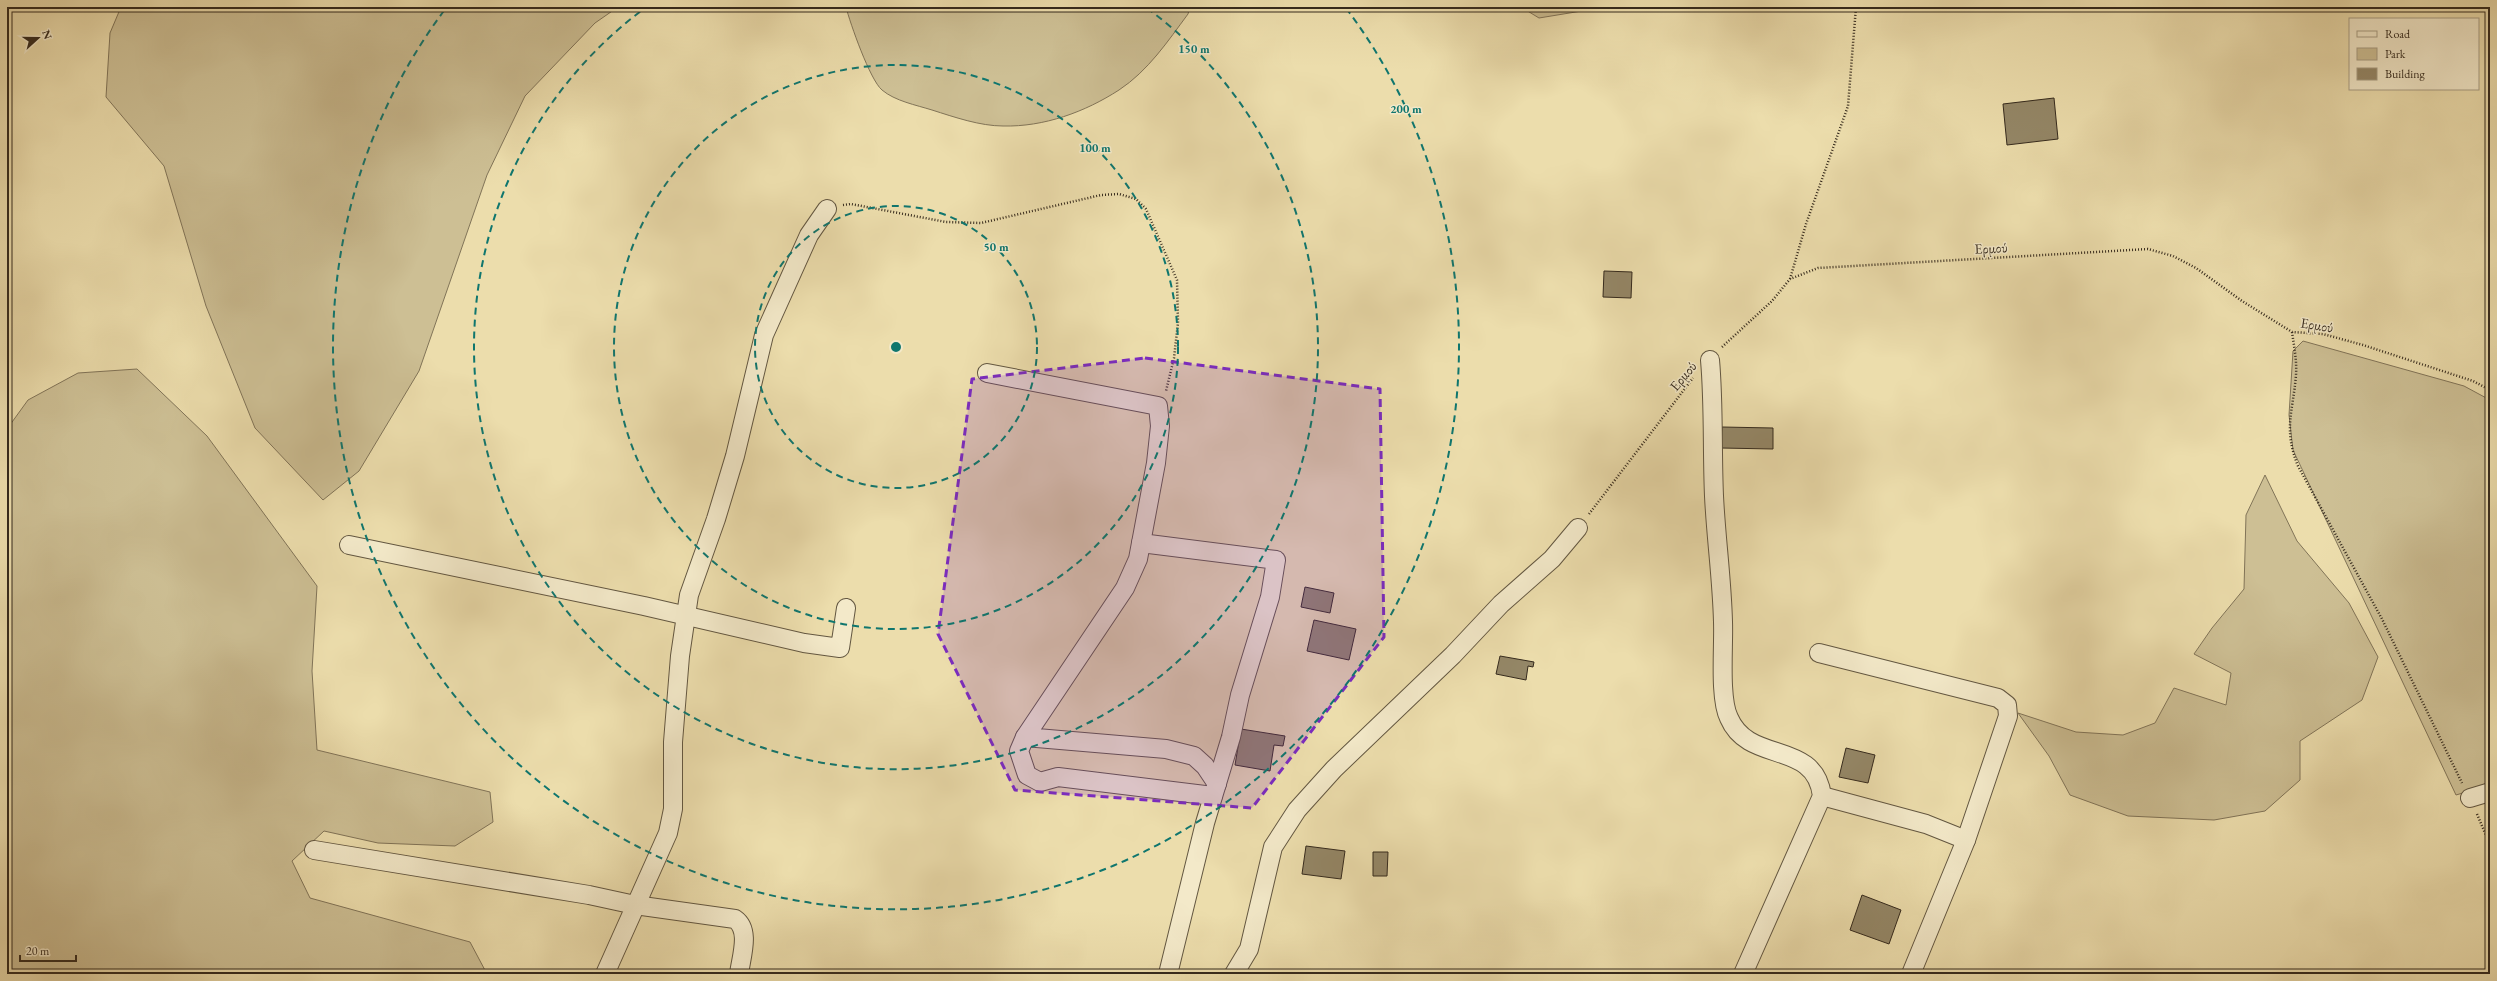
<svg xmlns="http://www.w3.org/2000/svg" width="2497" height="981" viewBox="0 0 2497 981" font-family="'EB Garamond',serif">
  <rect width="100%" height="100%" fill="#ecddac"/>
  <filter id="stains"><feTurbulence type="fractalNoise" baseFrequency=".005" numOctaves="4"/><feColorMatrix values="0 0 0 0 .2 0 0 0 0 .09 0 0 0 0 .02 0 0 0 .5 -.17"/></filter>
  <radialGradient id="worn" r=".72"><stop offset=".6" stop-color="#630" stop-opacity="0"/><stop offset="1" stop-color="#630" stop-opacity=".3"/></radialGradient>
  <!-- green -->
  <g fill="#cdbf94" stroke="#817458">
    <path d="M121,7H618L595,23L525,96L487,175L419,371L359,471L323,500L255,428L206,306L164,166L106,97L110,33Z"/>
    <path d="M846,7H1190L1188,14C1168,41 1148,71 1119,90C1085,112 1044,127 1003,126C980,126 954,117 932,110C916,105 895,101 882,90C870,80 850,23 846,7Z"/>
    <path d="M1521,7H1606L1539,18Z"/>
    <path d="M2303,341L2464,386L2490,400V785L2456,795L2293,450L2289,415L2293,351Z"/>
    <path d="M137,369L207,436L317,586L312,671L317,750L490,792L493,822L455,846L378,843L324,831L292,861L310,898L470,942L487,974H7V429L28,400L78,373Z"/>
    <path d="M2265,475L2297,541L2349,603L2378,657L2362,700L2300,741V780L2265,811L2214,820L2128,816L2070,795L2049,756L2018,713L2076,732L2123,735L2155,723L2174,688L2226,705L2231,673L2194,654L2212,628L2244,589L2246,515Z"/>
  </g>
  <!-- building -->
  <g fill="#948767" stroke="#352a1d">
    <path d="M2054,98L2058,139L2007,145L2003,104Z"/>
    <path d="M1604,271L1632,272L1631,298L1603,297Z"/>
    <path d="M1722,427L1773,428V449L1721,448Z"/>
    <path d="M1305,587L1334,593L1330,613L1301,607Z"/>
    <path d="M1314,620L1356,629L1349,660L1307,651Z"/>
    <path d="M1500,656L1534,662L1533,667L1528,666L1526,680L1496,674Z"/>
    <path d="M1241,729L1285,736L1283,746L1274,745L1270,771L1235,765Z"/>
    <path d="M1846,748L1875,755L1868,783L1839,777Z"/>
    <path d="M1306,846L1345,851L1341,879L1302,874Z"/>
    <path d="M1373,852H1388L1387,876H1373Z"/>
    <path d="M1862,895L1901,910L1889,944L1850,930Z"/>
  </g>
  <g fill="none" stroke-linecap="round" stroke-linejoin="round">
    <!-- minor casing -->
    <g stroke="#635741" stroke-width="20">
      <g id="minor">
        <path d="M1710,360C1714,405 1712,450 1714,496C1716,538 1722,580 1723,622C1724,646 1719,698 1729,718C1749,765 1815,739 1822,796L1743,974"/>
        <path d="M987,373L1158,406L1160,426L1156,463L1138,559L1125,588L1025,737L1166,749L1194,756L1205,766L1217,784"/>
        <path d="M1141,543L1276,560L1270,597L1240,695L1231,737L1205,823L1168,974"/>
        <path d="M349,545L644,606L804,643L840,648L846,608"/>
        <path d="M1819,653L1998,698L2007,705L2008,716L1966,840L1911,974"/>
        <path d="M1025,737L1019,751L1027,775L1040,782L1058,777L1213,796"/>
        <path d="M1822,796L1926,824L1966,840"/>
        <path d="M2470,798L2490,792"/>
        <path d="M314,850L589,895L635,905L735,919C751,930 741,957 739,974"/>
        <path d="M605,974L668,833L673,809V742L680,656L689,595L716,519L735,456L764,335L809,235L827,209"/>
        <path d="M1234,974L1249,949L1273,847L1297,810L1334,769L1453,655L1501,604L1552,559L1578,528"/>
      </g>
    </g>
    <!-- path -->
    <g stroke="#352a1d" stroke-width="2.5" stroke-dasharray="1 2" stroke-linecap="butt">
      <path d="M843,205L851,204L946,222L981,223L1101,195L1119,194L1136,199L1146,209L1177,280L1178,323L1174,358L1166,391"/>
      <path d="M1790,279L1806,224L1848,106L1856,7"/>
      <path d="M2292,332C2294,346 2297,361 2296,375C2293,412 2283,429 2298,466L2382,619L2462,783"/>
      <path d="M1722,347L1772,301L1790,279L1818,268L2148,249L2173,256L2196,268L2242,301L2292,332L2323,334L2363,345L2473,381L2490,390"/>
      <path d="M1589,514L1693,378"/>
      <path d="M2477,814L2490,845"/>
    </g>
    <!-- minor -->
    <use href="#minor" stroke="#f3e9c9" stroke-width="18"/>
  </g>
  <!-- marked area -->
  <path fill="#7b2cbf" fill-opacity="0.2" stroke="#7b2cbf" stroke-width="3" stroke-dasharray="8 5" stroke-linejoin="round" d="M1145,358L1380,389L1384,637L1252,808L1015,790L938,634L972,379Z"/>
  <!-- distance rings -->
  <g fill="none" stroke="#0f766e" stroke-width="2" stroke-dasharray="7 5">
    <circle cx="896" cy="347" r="141"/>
    <circle cx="896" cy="347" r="282"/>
    <path d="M1147 8A422 422 0 1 1 645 8"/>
    <path d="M1346 8A563 563 0 1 1 446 8"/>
  </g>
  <g text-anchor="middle" stroke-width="3" stroke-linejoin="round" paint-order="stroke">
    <!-- street labels -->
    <g font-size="14" fill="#352a1d" stroke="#f3e9c9">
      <text transform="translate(1991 248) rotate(-3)" y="5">Ερμού</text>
      <text transform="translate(2317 325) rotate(9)" y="5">Ερμού</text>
      <text transform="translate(1683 376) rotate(-50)" y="5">Ερμού</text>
    </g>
  </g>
  <circle cx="896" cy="347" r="6" fill="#0f766e" stroke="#f3e9c9" stroke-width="2"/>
  <g font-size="12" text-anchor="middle" font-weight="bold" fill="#0f766e" stroke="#f3e9c9" stroke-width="3" stroke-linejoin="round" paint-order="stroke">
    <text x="1194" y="53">150 m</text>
    <text x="1406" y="113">200 m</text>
    <text x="1095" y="152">100 m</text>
    <text x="996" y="251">50 m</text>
  </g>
  <!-- margin -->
  <rect width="2497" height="981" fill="none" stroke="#ecddac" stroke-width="24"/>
  <rect x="8" y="8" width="2481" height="965" fill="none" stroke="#352a1d" stroke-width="2"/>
  <rect x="12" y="12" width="2473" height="957" fill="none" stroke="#352a1d"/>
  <!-- legend -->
  <rect x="2349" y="18" width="130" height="72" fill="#f3e9c9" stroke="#a79d84"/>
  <rect x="2357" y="31" width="20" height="6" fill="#f3e9c9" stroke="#a79d84"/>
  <text x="2385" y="38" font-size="12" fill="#352a1d">Road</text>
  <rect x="2357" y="48" width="20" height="12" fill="#cdbf94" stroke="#a79d84"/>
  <text x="2385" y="58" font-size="12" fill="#352a1d">Park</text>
  <rect x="2357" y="68" width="20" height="12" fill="#948767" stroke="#a79d84"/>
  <text x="2385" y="78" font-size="12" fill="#352a1d">Building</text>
  <!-- north arrow -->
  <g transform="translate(38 38) rotate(69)" stroke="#f3e9c9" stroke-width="3" paint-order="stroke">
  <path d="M0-3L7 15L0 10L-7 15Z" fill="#352a1d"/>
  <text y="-6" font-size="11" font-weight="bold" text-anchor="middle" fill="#352a1d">N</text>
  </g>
  <!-- scale -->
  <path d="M20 955v6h56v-6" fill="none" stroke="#352a1d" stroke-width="2"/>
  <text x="26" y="955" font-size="12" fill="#352a1d" stroke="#f3e9c9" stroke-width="3" paint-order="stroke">20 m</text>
  <rect width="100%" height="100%" filter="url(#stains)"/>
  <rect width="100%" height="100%" fill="url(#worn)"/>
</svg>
